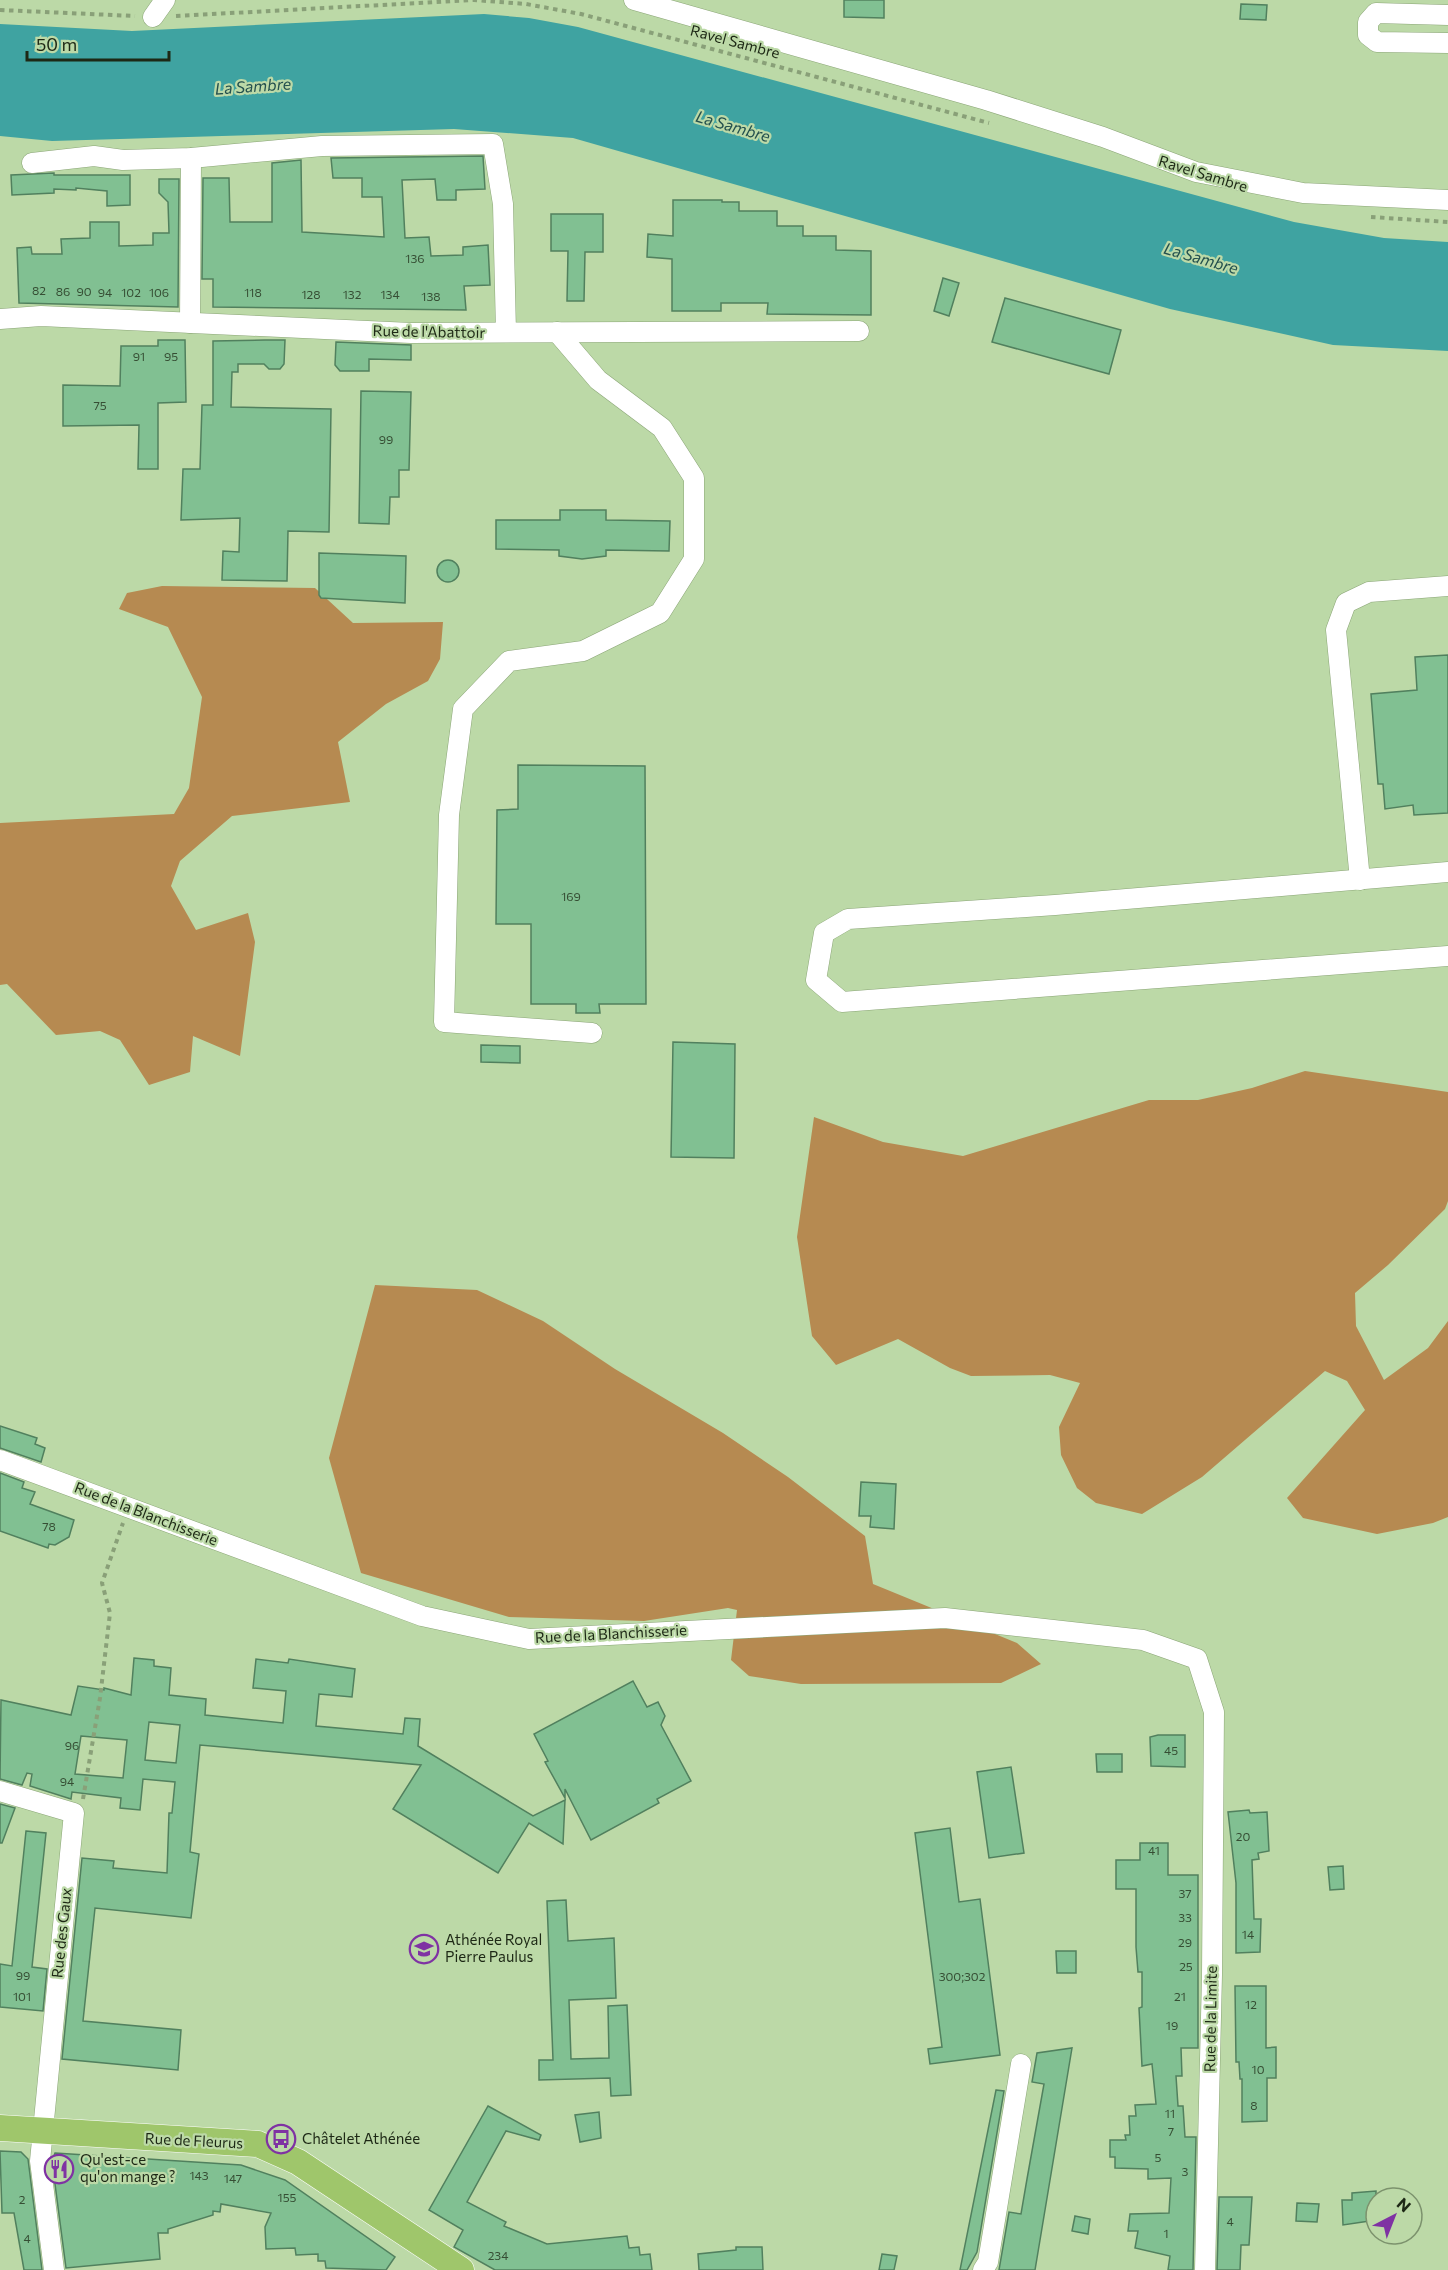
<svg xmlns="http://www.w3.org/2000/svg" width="1448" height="2270" viewBox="0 0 1448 2270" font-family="Commissioner,sans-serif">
  <rect width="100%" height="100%" fill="#bcd9a7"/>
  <!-- forest -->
  <g fill="#b68a51">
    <path d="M162,586L315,588L353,623L443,622L440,659L428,681L386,704L338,742L350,802L232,816L180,861L171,886L196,930L248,913L255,942L240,1056L193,1036L190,1072L149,1085L120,1040L100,1031L56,1035L7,984L0,985V823L174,814L189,788L202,697L168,627L119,609L127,593Z"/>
    <path d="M1305,1071L1448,1092V1201L1445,1209L1388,1265L1355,1293L1356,1326L1384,1380L1428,1348L1448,1321V1517L1433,1523L1377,1534L1303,1518L1287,1498L1365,1410L1347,1381L1325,1371L1202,1477L1142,1514L1096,1503L1077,1488L1061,1455L1059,1427L1080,1383L1050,1375L971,1376L950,1368L898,1339L836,1365L812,1336L797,1237L814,1117L883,1142L963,1156L1149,1100H1198L1252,1088Z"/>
    <path d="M375,1285L477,1290L543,1321L615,1369L723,1433L788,1477L865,1536L873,1584L1017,1643L1041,1664L1001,1683L801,1684L749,1676L731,1660L737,1610L728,1608L644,1621L509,1617L361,1573L329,1458Z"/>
  </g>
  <!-- water -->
  <path fill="#3fa3a1" d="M484,14L529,18L578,27L1294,222L1384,238L1448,242V351L1333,345L1170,309L573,138L454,129L52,141L0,136V24L132,31Z"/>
  <!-- building -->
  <g fill="#81c092" stroke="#51805e" stroke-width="1.5" fill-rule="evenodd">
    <path d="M844,0H884V18L844,17Z"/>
    <path d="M1241,4L1267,5L1266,20L1240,19Z"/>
    <path d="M483,156L485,189L456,190V200H437L435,179L402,180L405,238L429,237L431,256L463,255V247L488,245L490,285L464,286L466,310L213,307V279H202L203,178H229L230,222H272V163L301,160L302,232L384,237L382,197H362V178H333L331,158Z"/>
    <path d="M54,173V175H130V205L107,206V191L76,188V190L54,189V193L12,195L11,175Z"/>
    <path d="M159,179H179L178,307L19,303L17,248L31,247L32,254H62L61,239L90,238V222H119V246L153,245V233H169L168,202L159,193Z"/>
    <path d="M673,200H722V202H739V211H777V226H803V236H836V250L871,251V315L767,314L768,303H721V311H672V259L647,257L648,234L673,236Z"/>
    <path d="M551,214H603V252H585L584,301H567L568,251H551Z"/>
    <path d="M943,278L959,283L949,316L934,311Z"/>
    <path d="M1005,298L1121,330L1109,374L992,342Z"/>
    <path d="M158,340H185L186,402L158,403V469H138L139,425L63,426V385L120,386L121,346H158Z"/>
    <path d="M265,340H285L284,364L280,369H269L264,364H238V372H232L231,407L331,409L329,532L288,531L287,581L222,580L223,551L239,552L240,518L181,520L183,469H200L202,405H213V341Z"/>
    <path d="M336,342L411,345V360L369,359V371H340L335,365Z"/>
    <path d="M361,391L411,392L409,470H399V497H390L389,524L359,523Z"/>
    <path d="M560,510H606V520L670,521L669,551L606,550V556L582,559L559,556V550L496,549V520H560Z"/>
    <path d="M319,553L406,556L405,603L321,598L319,595Z"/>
    <circle cx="448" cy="571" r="11"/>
    <path d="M1448,655V813L1414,815L1413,805L1385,809L1383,784H1378L1371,694L1417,690L1415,657Z"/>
    <path d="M518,765L645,766L646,1004H599L600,1013H576V1004H531V924H496L497,810L518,809Z"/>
    <path d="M673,1042L735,1044L734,1158L671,1157Z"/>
    <path d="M481,1045L520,1046V1063L481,1062Z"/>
    <path d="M0,1426L37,1438L35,1444L45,1448L41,1462L0,1448Z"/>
    <path d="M0,1473L24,1482L22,1488L35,1492L30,1504L74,1520L69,1537L55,1545L49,1544L48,1548L0,1531Z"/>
    <path d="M861,1482L896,1484L894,1529L870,1527L871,1516H859Z"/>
    <path d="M134,1658L154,1660V1666L171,1668L169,1695L206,1699L205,1715L283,1723L286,1691L253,1688L256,1659L288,1663L289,1659L355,1669L352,1697L319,1694L316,1726L403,1734L405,1718L420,1719L418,1746L533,1816L565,1800L563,1844L529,1823L498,1873L393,1809L421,1765L200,1745L190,1852L199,1854L191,1918L95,1908L83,2021L181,2030L178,2070L62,2059L82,1858L114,1861L113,1868L167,1873L169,1813H172L175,1782L143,1779L140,1810L120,1808L121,1798L72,1792L71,1799L30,1786L32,1774L27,1773L22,1785L0,1779L1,1700L71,1715L78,1686L104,1690V1688L131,1695ZM149,1722L180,1725L176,1763L145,1760ZM81,1736L127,1740L123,1778L75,1774Z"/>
    <path d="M633,1681L647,1707L658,1702L665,1716L661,1725L691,1781L657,1799L659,1803L591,1840L565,1789V1798L545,1762L548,1761L534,1734Z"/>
    <path d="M1158,1735H1185V1767L1151,1766L1150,1737Z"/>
    <path d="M1096,1754H1122V1772H1097Z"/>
    <path d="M1011,1767L1024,1853L989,1858L977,1772Z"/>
    <path d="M0,1804L15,1808L2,1843H0Z"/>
    <path d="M1249,1810L1250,1813L1267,1812L1269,1851L1258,1853L1259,1859L1252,1860L1254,1919H1261L1260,1952L1236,1953V1883L1228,1812Z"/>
    <path d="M950,1828L959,1902L980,1899L1000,2055L930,2064L928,2049L942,2047L915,1833Z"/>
    <path d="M26,1831L46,1833L32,1967L47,1969L43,2011L0,2007V1964L12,1966Z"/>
    <path d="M1140,1843H1168V1875H1198V2048H1181L1182,2076H1176L1178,2106H1183L1185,2137H1196L1193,2270H1168L1170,2256L1135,2248L1138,2231H1128L1130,2214L1169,2213L1171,2178L1148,2179V2169L1115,2168V2157H1110V2140H1126L1125,2135H1130L1129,2116H1136L1135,2105L1156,2104L1152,2064L1142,2066L1139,2008L1142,2007V1972H1138L1136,1947V1889H1116V1860H1140Z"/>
    <path d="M1343,1866L1344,1889L1330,1890L1328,1867Z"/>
    <path d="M566,1900L568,1941L614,1938L616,1998L569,2000L571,2059L609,2058L608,2006L627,2005L631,2095L611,2096L610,2078L539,2080V2060H553L547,1901Z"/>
    <path d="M1056,1951H1076V1973H1057Z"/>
    <path d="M1235,1986H1266V2048L1276,2047V2078H1267V2121L1242,2122V2079H1240L1239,2062H1236Z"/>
    <path d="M1072,2048L1035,2270H999L1009,2212L1021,2214L1027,2179L1044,2084L1032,2082L1037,2053Z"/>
    <path d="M996,2090L1004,2091L977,2252L967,2270H960Z"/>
    <path d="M488,2106L541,2135L539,2140L506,2131L467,2202L506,2222L504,2226L547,2244L627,2236L629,2248L639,2247L640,2255L650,2254L652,2270H495L454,2247L463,2230L429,2210Z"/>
    <path d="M599,2112L601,2138L580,2142L575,2115Z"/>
    <path d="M0,2151L21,2152L28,2159L42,2270H24L14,2213H2Z"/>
    <path d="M55,2153L241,2165L285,2180L395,2257L386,2270L326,2268L325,2261H318V2254L296,2255L295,2248L266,2249L265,2227L271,2213L221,2204L220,2212L213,2211V2215L168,2229V2233H158L160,2259L66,2268L52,2161Z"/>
    <path d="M1376,2191V2220L1343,2225L1342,2200H1352V2193Z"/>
    <path d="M1219,2197H1252L1249,2245H1241L1240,2270H1217Z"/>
    <path d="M1297,2203L1319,2204L1317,2222L1296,2221Z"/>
    <path d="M1075,2216L1090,2219L1088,2234L1072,2231Z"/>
    <path d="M736,2247H762L763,2270H699L698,2254L736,2250Z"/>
    <path d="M882,2254L897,2256L894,2270H879Z"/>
  </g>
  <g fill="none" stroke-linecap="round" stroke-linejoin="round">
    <!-- minor casing -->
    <g stroke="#8aa576" stroke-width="21">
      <g id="minor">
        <path d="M634,0L986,100L1103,137L1196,172L1303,193L1448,200"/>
        <path d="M1448,15L1376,13L1368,22V35L1377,42L1448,43"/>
        <path d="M153,17L165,0"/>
        <path d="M32,163L94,156L123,160L191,158L322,146L493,144L503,204L506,332"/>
        <path d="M0,319L41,316L411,333L859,331"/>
        <path d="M190,323L191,158"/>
        <path d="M557,332L598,380L662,428L694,478V559L660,613L583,651L509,661L463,709L449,815L444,1022L592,1033"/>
        <path d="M1448,872L1055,905L848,919L824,933L816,980L842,1002L1448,956"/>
        <path d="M1360,880L1336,630L1346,603L1369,592L1448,586"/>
        <path d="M0,1460L422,1616L529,1639L945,1618L1143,1640L1197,1659L1214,1712L1212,1975L1205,2270"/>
        <path d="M0,1791L74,1813L40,2161L54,2270"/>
        <path d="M983,2270L988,2262L1021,2064"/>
      </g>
    </g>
    <!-- major casing -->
    <g stroke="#fff" stroke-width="27">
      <path id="major" d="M0,2128L258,2144L298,2162L461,2270"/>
    </g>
    <!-- path -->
    <g stroke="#89a078" stroke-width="4" stroke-dasharray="4.5 4.5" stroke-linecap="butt">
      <path d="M0,10L135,16"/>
      <path d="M176,16L474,0L526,4L581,14L989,123"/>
      <path d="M1371,217L1448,222"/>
      <path d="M83,1799L100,1698L110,1613L102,1583L123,1523"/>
    </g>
    <!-- minor -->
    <use href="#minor" stroke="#fff" stroke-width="20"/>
    <!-- major -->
    <use href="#major" stroke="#9fc66b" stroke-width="26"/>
  </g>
  <!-- icons -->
  <defs>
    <g id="school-ring" transform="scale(1.5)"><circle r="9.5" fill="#bcd9a7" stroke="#7f32a3" stroke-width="1.5"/><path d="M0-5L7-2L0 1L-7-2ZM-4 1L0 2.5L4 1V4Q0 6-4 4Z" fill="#7f32a3"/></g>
    <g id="bus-ring" transform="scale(1.5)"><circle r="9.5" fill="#bcd9a7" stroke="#7f32a3" stroke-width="1.5"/><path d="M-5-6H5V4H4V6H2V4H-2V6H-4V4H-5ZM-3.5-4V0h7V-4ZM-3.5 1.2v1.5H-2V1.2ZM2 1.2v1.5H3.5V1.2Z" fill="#7f32a3"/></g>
    <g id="restaurant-ring" transform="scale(1.5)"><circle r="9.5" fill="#bcd9a7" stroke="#7f32a3" stroke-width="1.5"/><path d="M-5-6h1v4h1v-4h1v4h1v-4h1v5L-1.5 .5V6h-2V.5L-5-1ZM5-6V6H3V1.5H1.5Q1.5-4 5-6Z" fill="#7f32a3"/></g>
  </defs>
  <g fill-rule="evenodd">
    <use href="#school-ring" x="424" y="1949"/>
    <use href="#bus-ring" x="281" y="2139"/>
    <use href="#restaurant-ring" x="59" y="2169"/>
  </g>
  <g text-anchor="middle" stroke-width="4.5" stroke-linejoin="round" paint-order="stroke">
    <!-- number labels -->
    <g font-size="12" fill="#364e34">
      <text x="415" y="263">136</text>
      <text x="39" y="295">82</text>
      <text x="63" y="296">86</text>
      <text x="84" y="296">90</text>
      <text x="105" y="297">94</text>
      <text x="131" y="297">102</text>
      <text x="159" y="297">106</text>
      <text x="253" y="297">118</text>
      <text x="311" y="299">128</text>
      <text x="352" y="299">132</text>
      <text x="390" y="299">134</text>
      <text x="431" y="301">138</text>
      <text x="139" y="361">91</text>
      <text x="171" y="361">95</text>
      <text x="100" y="410">75</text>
      <text x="386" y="444">99</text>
      <text x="571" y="901">169</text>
      <text x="49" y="1531">78</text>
      <text x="72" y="1750">96</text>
      <text x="1171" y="1755">45</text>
      <text x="67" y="1786">94</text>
      <text x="1243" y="1841">20</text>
      <text x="1154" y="1855">41</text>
      <text x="1185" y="1898">37</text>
      <text x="1185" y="1922">33</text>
      <text x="1248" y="1939">14</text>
      <text x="1185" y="1947">29</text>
      <text x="1186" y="1971">25</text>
      <text x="23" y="1980">99</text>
      <text x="962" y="1981">300;302</text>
      <text x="22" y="2001">101</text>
      <text x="1180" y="2001">21</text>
      <text x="1251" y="2009">12</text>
      <text x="1172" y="2030">19</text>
      <text x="1258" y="2074">10</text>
      <text x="1254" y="2110">8</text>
      <text x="1170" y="2118">11</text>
      <text x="1171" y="2136">7</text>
      <text x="1158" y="2162">5</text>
      <text x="1185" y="2176">3</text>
      <text x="199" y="2180">143</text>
      <text x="233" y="2183">147</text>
      <text x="287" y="2202">155</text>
      <text x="22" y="2204">2</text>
      <text x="1230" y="2226">4</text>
      <text x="1166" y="2238">1</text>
      <text x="27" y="2243">4</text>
      <text x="498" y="2260">234</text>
    </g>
    <!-- street labels -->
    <g font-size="15" fill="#1d2815" stroke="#bcd9a7">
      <text transform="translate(735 42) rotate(15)" y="5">Ravel Sambre</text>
      <text transform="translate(1203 174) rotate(17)" y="5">Ravel Sambre</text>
      <text transform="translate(429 332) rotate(1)" y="5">Rue de l'Abattoir</text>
      <text transform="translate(146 1514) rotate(21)" y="5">Rue de la Blanchisserie</text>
      <text transform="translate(611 1634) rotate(-3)" y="5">Rue de la Blanchisserie</text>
      <text transform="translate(62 1933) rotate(-84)" y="5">Rue des Gaux</text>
      <text transform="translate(1211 2019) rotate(-89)" y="5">Rue de la Limite</text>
      <text transform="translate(194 2141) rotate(3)" y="5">Rue de Fleurus</text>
    </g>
    <!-- poi labels -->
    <g font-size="15" fill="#1d2815" stroke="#bcd9a7" text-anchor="start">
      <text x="445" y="1945">Athénée Royal<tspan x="445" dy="17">Pierre Paulus</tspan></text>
      <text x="302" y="2144">Châtelet Athénée</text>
      <text x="80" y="2165">Qu'est-ce<tspan x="80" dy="17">qu'on mange ?</tspan></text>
    </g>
    <!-- water labels -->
    <g font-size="16" font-style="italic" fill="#23504e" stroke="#bcd9a7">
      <text transform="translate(253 86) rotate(-4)" y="6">La Sambre</text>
      <text transform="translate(733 126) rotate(16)" y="6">La Sambre</text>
      <text transform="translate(1201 258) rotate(16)" y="6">La Sambre</text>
    </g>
  </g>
  <!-- north arrow -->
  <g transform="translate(1394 2216) rotate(42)"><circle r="28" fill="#bcd9a7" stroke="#7c926d" stroke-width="1.5"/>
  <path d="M0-4.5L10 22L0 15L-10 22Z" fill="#7f32a3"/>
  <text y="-9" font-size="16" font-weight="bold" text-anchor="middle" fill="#1d2815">N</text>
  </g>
  <!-- scale -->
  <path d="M27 51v9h142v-9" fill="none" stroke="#1d2815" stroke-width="3"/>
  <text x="36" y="51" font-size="18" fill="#1d2815" stroke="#bcd9a7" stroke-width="4.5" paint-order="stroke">50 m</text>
</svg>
